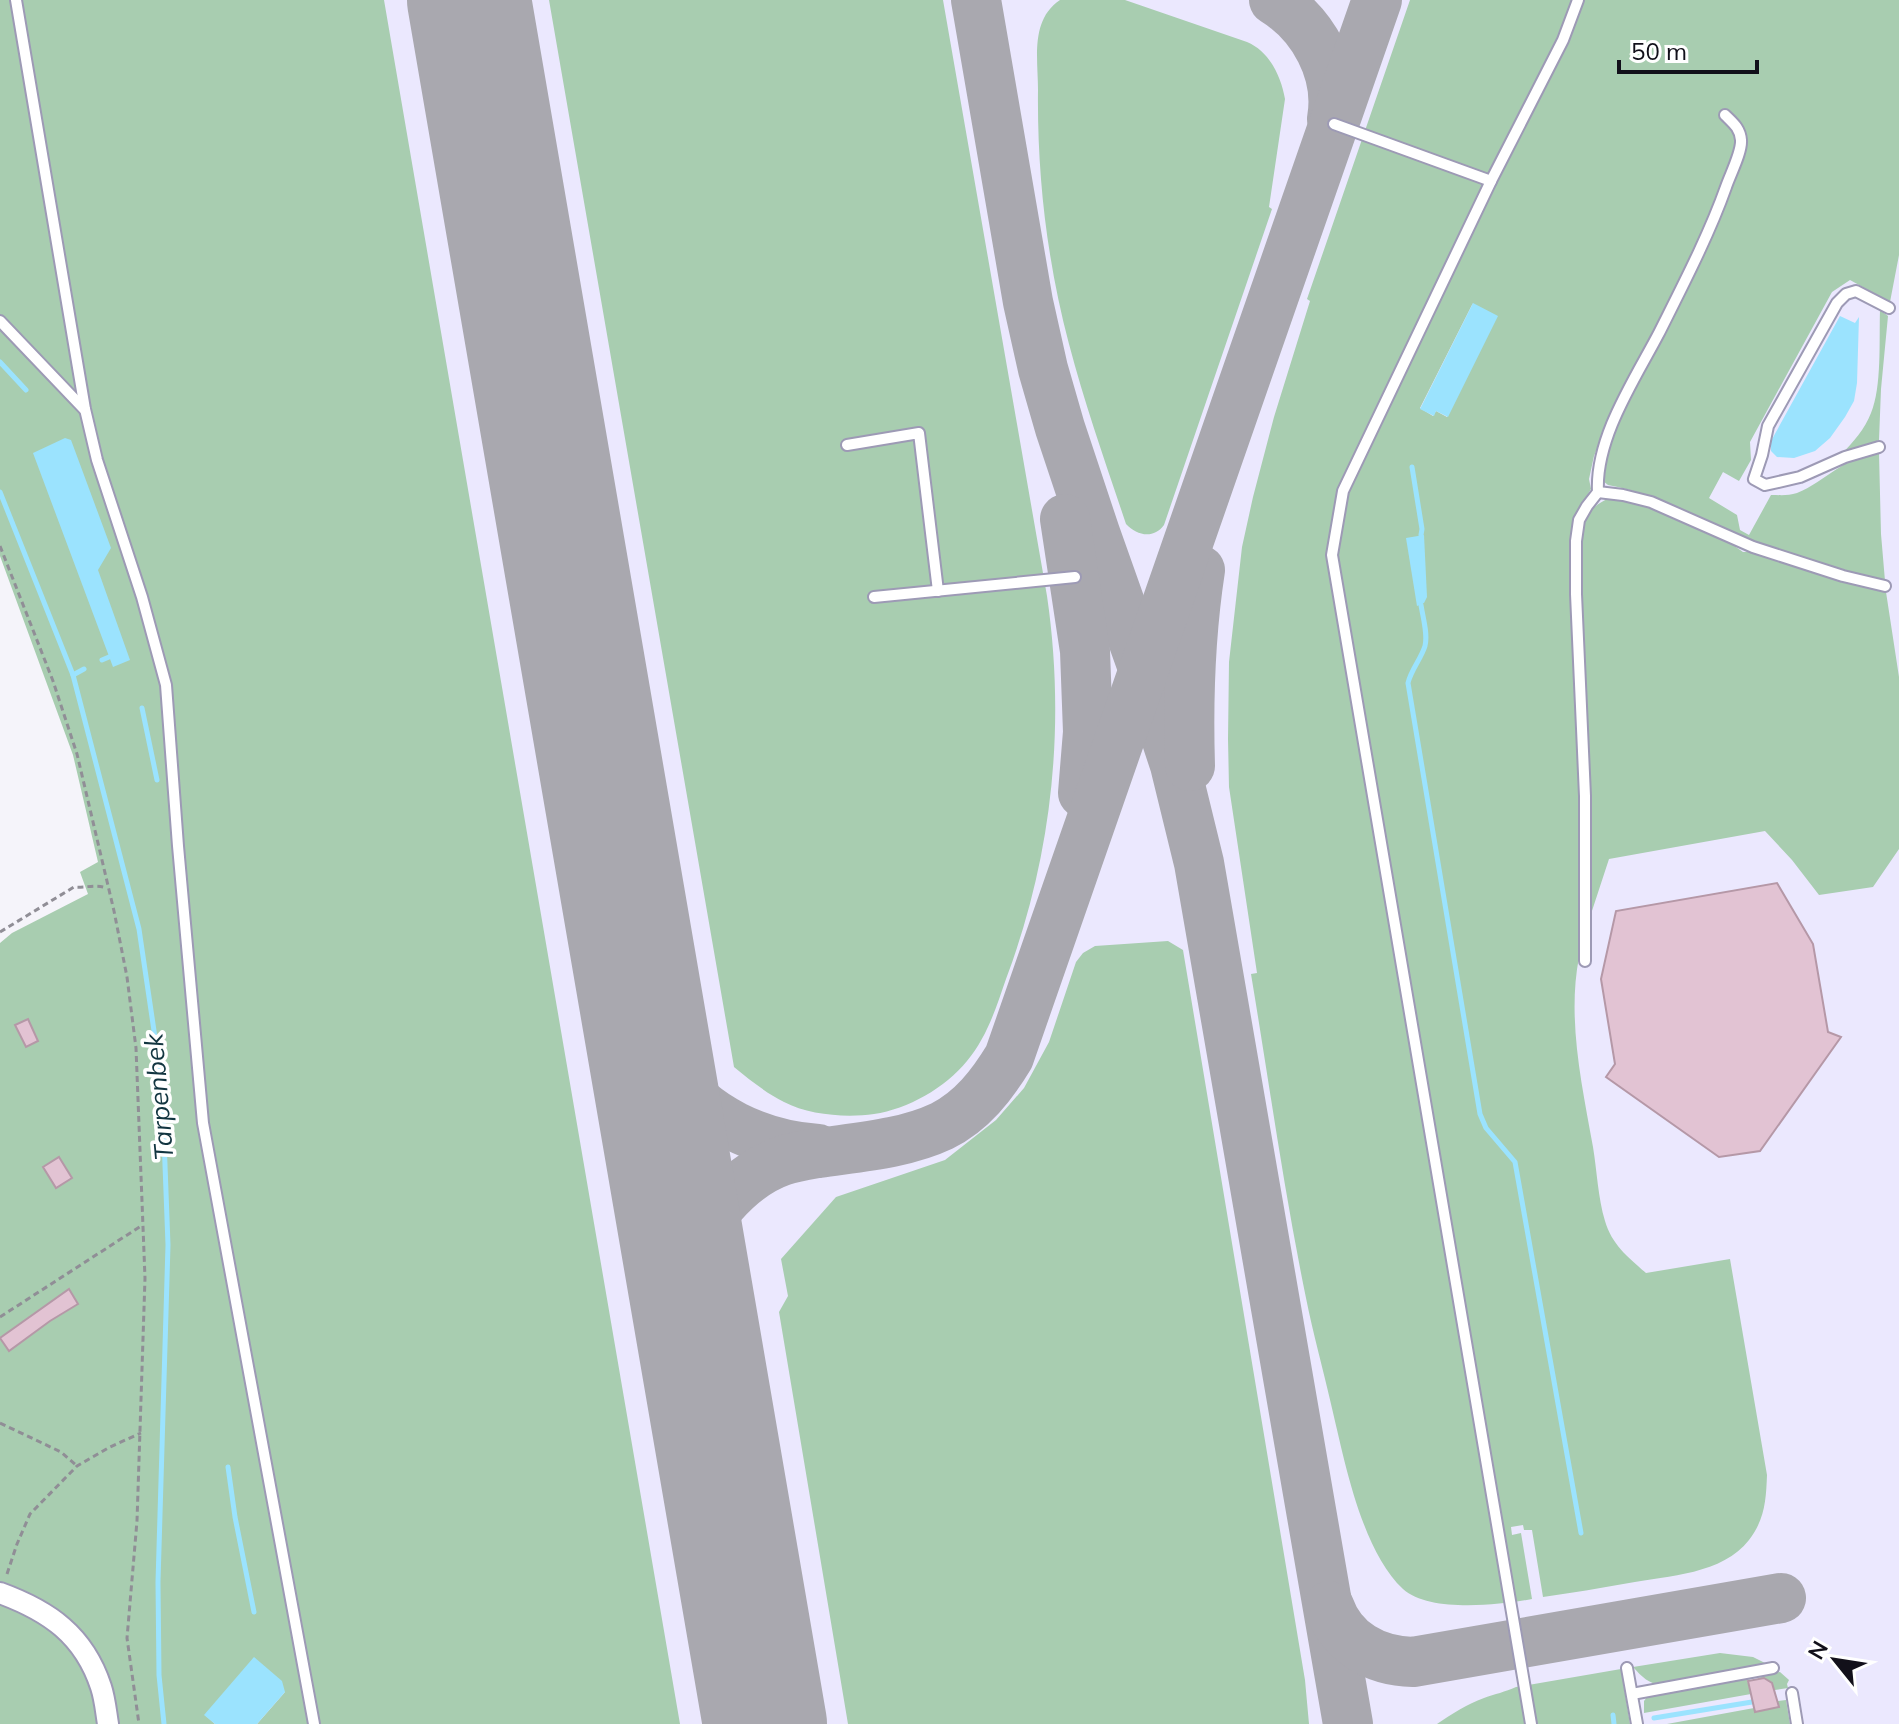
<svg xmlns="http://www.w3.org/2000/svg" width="1899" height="1724" viewBox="0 0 1899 1724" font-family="Mulish,sans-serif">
  <rect width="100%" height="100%" fill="#f5f4fa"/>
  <!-- built -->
  <path fill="#ebe8fe" d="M0,0H1899V1724H192L200,1260Z"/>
  <!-- green -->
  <g fill="#a8cdb0" fill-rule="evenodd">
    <path d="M0,0H384L680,1724H257L285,1692L205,1715L215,1724H116L109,1688L63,1638L81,1663L94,1691L100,1724H0V943L12,933L88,894L80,872L98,862L73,755L0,556Z"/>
    <path d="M549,0H943L1047,596C1066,726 1052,857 1006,979C996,1008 987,1037 967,1061C945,1088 908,1109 874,1114C846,1118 809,1115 784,1102C766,1093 750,1080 734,1067Z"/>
    <path d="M1060,0H1125L1247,42C1269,51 1281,76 1285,99L1269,207L1272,209L1164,525C1154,539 1137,536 1126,524C1106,464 1085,405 1069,344C1047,261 1037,175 1038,90C1038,59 1030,20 1060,0Z"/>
    <path d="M1410,0H1899V255L1890,302L1850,280L1832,292L1750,442L1751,460L1739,481L1723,472L1709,498L1737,515L1740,530L1749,535L1771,495C1780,495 1788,496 1797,493C1825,482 1847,454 1879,453L1881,534L1885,581C1834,569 1782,554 1733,534C1691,516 1653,493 1608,485L1603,481C1595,448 1659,346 1674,311C1684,288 1691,264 1699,240L1606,427L1594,456L1589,479L1591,489L1574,518L1570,542L1571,597L1581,796L1579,957C1567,1020 1582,1085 1593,1147C1597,1171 1598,1198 1605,1221C1612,1245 1628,1257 1646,1273L1730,1259L1767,1475C1766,1500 1765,1519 1749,1540C1723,1574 1668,1576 1629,1583C1600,1588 1572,1593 1543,1597L1532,1530H1524L1523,1525L1511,1527L1512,1535L1521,1533L1532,1599C1500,1605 1429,1613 1403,1589C1361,1550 1344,1458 1331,1404C1323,1369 1313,1333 1306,1298C1284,1191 1269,1082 1251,974L1257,973L1229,787L1228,739L1229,662L1242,547L1253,497L1274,417L1310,301L1307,299ZM1473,303L1447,417L1436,411L1433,416L1420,408Z"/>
    <path d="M1880,310L1888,316L1881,389L1879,440L1841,455C1853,442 1865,429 1871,413C1882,387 1879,340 1880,310Z"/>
    <path d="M1607,499H1622L1651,507L1726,540L1743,552H1753L1886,592L1899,677V849L1873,887L1819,895L1792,860L1765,831L1609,859L1589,920L1580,540C1585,519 1587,509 1607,499Z"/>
    <path d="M1168,941L1183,950L1305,1680L1309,1724H848L779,1312L788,1296L781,1259L836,1197L945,1160L996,1120L1024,1088L1049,1042L1076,962L1083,953L1095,946Z"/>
    <path d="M1720,1653L1753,1657L1765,1663L1762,1666L1662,1685C1649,1684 1642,1677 1633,1667Z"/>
    <path d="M1621,1669L1630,1724H1437C1452,1714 1467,1704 1484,1698C1495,1694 1505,1692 1516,1687Z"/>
    <path d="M1780,1672L1789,1680L1787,1684L1788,1688L1775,1690L1768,1680L1758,1677L1747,1680L1751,1694L1644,1713V1701L1647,1697L1755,1675Z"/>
    <path d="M1786,1700L1790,1724H1667L1754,1708L1755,1712L1778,1707V1701Z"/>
  </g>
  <!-- water -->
  <g fill="#9be3fe">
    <path d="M1473,303L1498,316L1448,417L1436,411L1434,416L1420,409Z"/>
    <path d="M1840,316L1855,323L1859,317L1857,383L1854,401L1845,417L1830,438L1815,451L1794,458L1777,457L1771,451V441Z"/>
    <path d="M65,438L71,440L111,548L98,570L130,660L113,667L33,453Z"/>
    <path d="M1424,535L1427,597L1424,603L1417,606L1406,538Z"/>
    <path d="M254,1657L282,1681L285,1692L257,1724H215L204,1715Z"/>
  </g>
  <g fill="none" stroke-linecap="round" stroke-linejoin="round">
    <!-- stream -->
    <g stroke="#9be3fe" stroke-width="5">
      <path d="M0,362L26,390"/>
      <path d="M1412,467L1422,529L1421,535"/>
      <path d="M0,492L73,675L139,929L162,1085L168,1245L158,1582L159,1675L164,1724"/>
      <path d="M1421,605C1423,618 1428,634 1425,646C1421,659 1411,670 1408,683L1480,1114L1486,1128L1515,1162L1581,1533"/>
      <path d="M102,660L109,657"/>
      <path d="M73,675L84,669"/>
      <path d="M142,708L157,780"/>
      <path d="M228,1467L235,1517L254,1612"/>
      <path d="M1613,1715L1614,1724"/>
      <path d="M1654,1718L1752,1702"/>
    </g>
    <!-- taxiway -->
    <g stroke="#a9a8af" stroke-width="50">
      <path d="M976,0L1028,302L1043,369L1060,428L1095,533L1144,671L1175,765L1199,863L1348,1724"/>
      <path d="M1274,0C1313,24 1340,72 1332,119"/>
      <path d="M1065,519L1085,651L1088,732L1083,793"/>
      <path d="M1190,766C1188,700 1190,635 1200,570"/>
      <path d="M645,1021C652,1038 659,1056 670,1071C703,1119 761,1145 818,1149"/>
      <path d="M692,1299C692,1265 700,1229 723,1203C739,1185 759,1169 782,1161C793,1157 806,1155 818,1153C859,1147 904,1144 942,1126C972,1111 992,1085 1009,1057L1377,0"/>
      <path d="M1329,1606C1342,1643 1375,1661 1413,1662L1781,1598"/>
    </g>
    <!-- runway -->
    <path stroke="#a9a8af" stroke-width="124" d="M469,0L765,1724"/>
  </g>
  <!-- building -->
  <g fill="#e2c3d3" stroke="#b598a7" stroke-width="2">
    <path d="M1777,883L1813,944L1828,1032L1841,1037L1760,1151L1719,1157L1606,1077L1615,1064L1601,979L1616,911Z"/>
    <path d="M28,1019L38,1041L26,1047L15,1025Z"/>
    <path d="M59,1157L72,1178L56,1188L43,1167Z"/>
    <path d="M69,1289L78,1304L50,1321L9,1351L0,1338Z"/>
    <path d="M1764,1678L1772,1683L1779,1707L1755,1712L1748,1681Z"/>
  </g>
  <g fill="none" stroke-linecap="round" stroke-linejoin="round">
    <!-- service casing -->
    <g stroke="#9d9ab5" stroke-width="14">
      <g id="service">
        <path d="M16,0L85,409L97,460L142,597L166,685L178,846L203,1123L314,1724"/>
        <path d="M1334,124L1491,181"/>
        <path d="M0,321L84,409"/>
        <path d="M847,445L919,433L938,591"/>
        <path d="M1879,447L1845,457L1800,477L1765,485L1754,479L1762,455L1768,426L1837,303L1846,294L1856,291L1889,308"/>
        <path d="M1598,492L1623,495L1651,502L1753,547L1843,576L1885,586"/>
        <path d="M874,597L1075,577"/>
        <path d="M1585,961V796L1576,594V541L1579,520L1587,506L1598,492C1595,438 1635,379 1659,333C1682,287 1709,235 1726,187C1730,175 1742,152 1741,140C1740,128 1733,123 1725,115"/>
        <path d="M1627,1668L1637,1724"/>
        <path d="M1792,1693L1797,1724"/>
        <path d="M1632,1694L1773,1668"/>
        <path d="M1531,1724L1332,555L1343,491L1491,181L1563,40L1578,0"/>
      </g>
    </g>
    <!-- minor casing -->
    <g stroke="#9d9ab5" stroke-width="24">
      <path id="minor" d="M0,1593C49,1611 84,1635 101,1687C105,1699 106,1712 108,1724"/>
    </g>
    <!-- path -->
    <g stroke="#908e96" stroke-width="3" stroke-dasharray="6 4" stroke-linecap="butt">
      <path d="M0,546L53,681L77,754L114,911L127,977L136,1048L145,1278L137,1521L127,1638L139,1724"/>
      <path d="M0,932L74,887C86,888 95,884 107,888"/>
      <path d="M0,1317L141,1226"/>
      <path d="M0,1423L61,1452L77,1466"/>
      <path d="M7,1574L17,1544L30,1514L77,1466L110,1447L141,1433"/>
    </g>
    <!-- service -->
    <use href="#service" stroke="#fff" stroke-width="10"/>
    <!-- minor -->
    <use href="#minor" stroke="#fff" stroke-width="20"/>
  </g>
  <g text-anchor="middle" stroke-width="7" stroke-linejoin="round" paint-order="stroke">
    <!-- water labels -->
    <g font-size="26" font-style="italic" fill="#123540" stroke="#fff">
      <text transform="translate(159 1097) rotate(-95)" y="9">Tarpenbek</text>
    </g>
  </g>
  <!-- north arrow -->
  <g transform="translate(1835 1660) rotate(300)" stroke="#ffffff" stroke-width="6" paint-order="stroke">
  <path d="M0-6L14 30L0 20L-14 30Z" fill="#12101a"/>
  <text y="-12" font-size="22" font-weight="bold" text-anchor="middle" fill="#12101a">N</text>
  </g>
  <!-- scale -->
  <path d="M1619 60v12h138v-12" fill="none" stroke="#12101a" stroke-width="4"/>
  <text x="1631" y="60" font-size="24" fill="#12101a" stroke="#ffffff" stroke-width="6" paint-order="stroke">50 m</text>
</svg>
